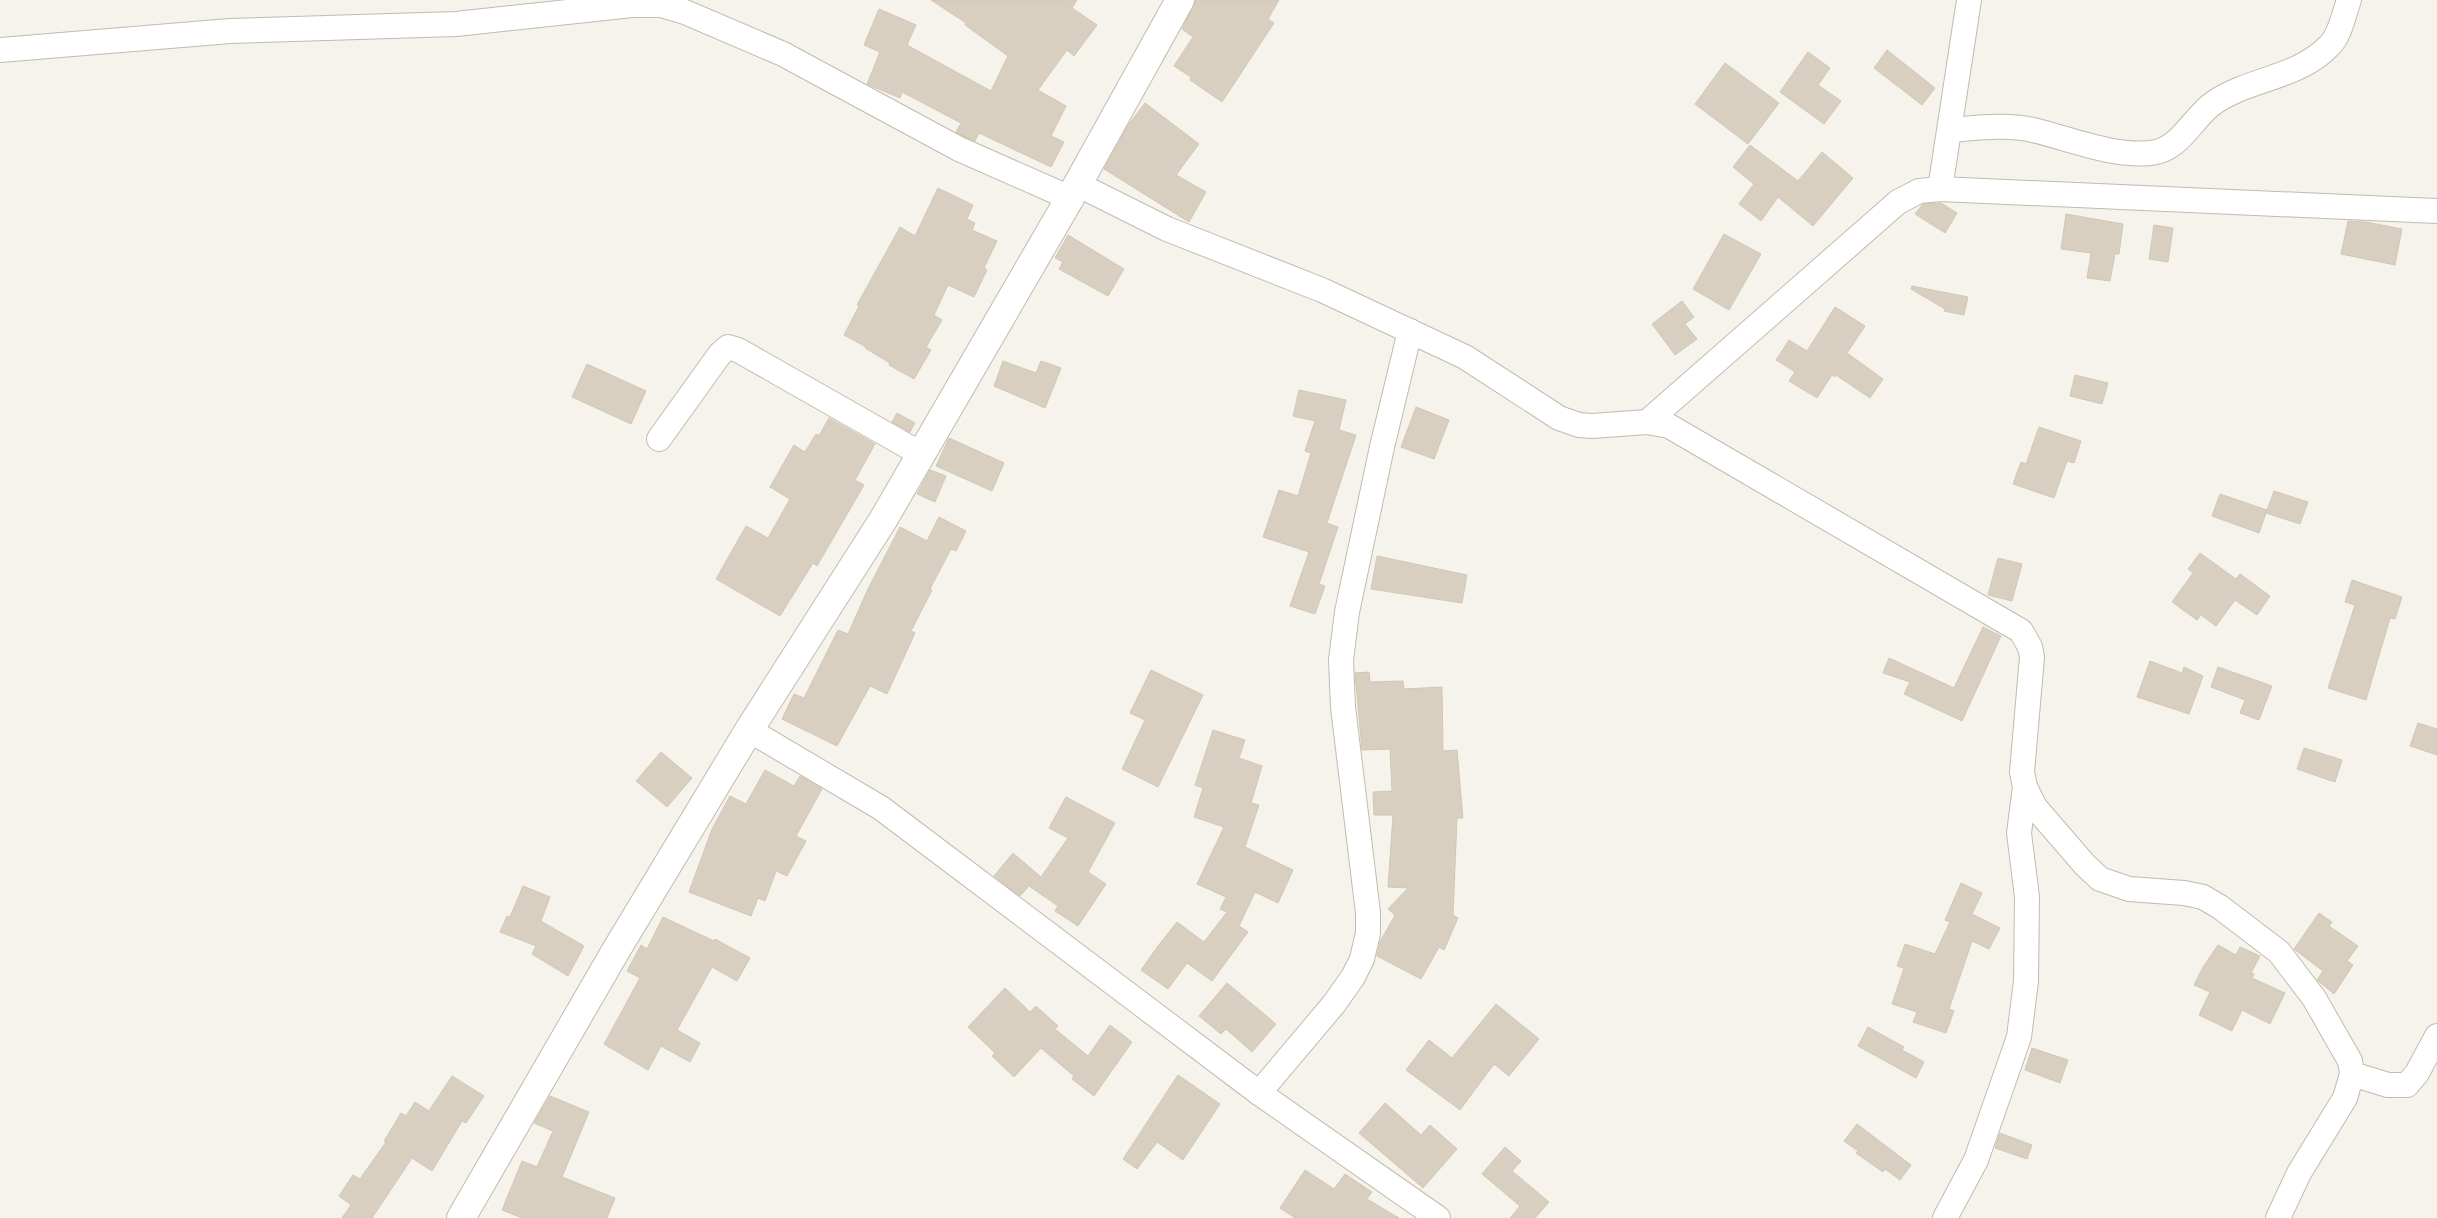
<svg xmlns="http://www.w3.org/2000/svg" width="2437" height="1218" viewBox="0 0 2437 1218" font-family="'Noto Sans',sans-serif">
  <rect width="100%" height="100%" fill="#f6f3ec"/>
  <!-- building -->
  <g fill="#d8cfc1" stroke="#d3c7b4">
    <path d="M931,0H1077L1072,8L1097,25L1074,56L1067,50L1038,90L1066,106L1051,136L1064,142L1051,167L979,133L975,141L965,137L956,132L961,123L902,92L900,98L867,84L880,52L864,45L879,9L916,25L907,45L991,91L1008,56L965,25L966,23Z"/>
    <path d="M1196,0H1279L1268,19L1274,23L1222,102L1190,80L1191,77L1174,66L1193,37L1182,29Z"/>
    <path d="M1887,50L1935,88L1922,105L1874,68Z"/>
    <path d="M1808,52L1830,68L1818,85L1841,101L1824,124L1780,92Z"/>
    <path d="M1725,63L1779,103L1748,144L1695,104Z"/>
    <path d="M1145,103L1199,144L1176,175L1206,192L1189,222L1104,169L1129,124Z"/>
    <path d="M1750,145L1798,181L1822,152L1853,178L1813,226L1778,197L1761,221L1739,204L1754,184L1733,167Z"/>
    <path d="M938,188L973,205L967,219L975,223L972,230L997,241L984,268L987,270L974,297L948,285L934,315L942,320L926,347L931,350L914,379L889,365L890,363L865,348L866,347L844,335L859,306L857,305L900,227L915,236Z"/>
    <path d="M1941,203L1957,213L1945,233L1915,214L1923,204Z"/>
    <path d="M2066,214L2123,224L2119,254H2115L2110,281L2087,278L2091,253L2061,249Z"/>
    <path d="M2348,221L2366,222L2402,229L2395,265L2341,254Z"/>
    <path d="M2154,225L2173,228L2168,262L2149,259Z"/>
    <path d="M1724,234L1761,254L1729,310L1693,289Z"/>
    <path d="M1068,235L1124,269L1108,296L1059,269L1063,262L1055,258Z"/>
    <path d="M1912,286L1968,297L1964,315L1944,311L1945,309L1911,289Z"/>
    <path d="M1682,301L1694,317L1685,324L1697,339L1675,355L1652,324Z"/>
    <path d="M1835,307L1865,326L1847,353L1883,379L1870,398L1836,375L1835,377L1832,375L1817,398L1789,381L1795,372L1776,360L1789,340L1807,351Z"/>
    <path d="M1003,361L1036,373L1041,361L1061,368L1045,408L994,386Z"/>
    <path d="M587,364L646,391L631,424L572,397Z"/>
    <path d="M2075,375L2108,383L2102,404L2070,396Z"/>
    <path d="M1299,390L1346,400L1339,430L1356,435L1327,523L1338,527L1319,584L1325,586L1315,614L1290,606L1309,552L1263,537L1279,490L1298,496L1311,453L1305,451L1315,421L1293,416Z"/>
    <path d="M1416,407L1449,420L1434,459L1401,447Z"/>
    <path d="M897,413L915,423L910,432L892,422Z"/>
    <path d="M829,418L875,444L855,480L864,485L817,566L813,563L780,616L716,579L746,526L768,538L790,499L770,487L794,445L805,452L816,434L819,436Z"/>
    <path d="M2039,427L2081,441L2074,463L2067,461L2054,498L2013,484L2021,462L2026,464Z"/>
    <path d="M949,438L1004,463L992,491L936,466Z"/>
    <path d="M930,470L946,476L935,502L917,494Z"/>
    <path d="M2274,491L2308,502L2300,524L2266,513Z"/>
    <path d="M2220,494L2267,510L2259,533L2212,516Z"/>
    <path d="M939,517L966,531L956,551L951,549L930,589L932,590L911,631L915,633L887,694L870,686L837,746L782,719L794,694L804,698L838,630L848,634L868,589L900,527L927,541Z"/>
    <path d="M2200,553L2236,579L2240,574L2270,596L2257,615L2235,600L2216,626L2201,615L2197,620L2172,602L2193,573L2188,569Z"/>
    <path d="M1377,556L1467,575L1462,603L1371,589Z"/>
    <path d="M1998,558L2022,564L2012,601L1988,595Z"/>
    <path d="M2352,580L2402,597L2395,619L2390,618L2366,700L2328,688L2355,605L2345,602Z"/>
    <path d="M1983,627L2001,636L1962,721L1904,694L1910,682L1883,673L1889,658L1954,688Z"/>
    <path d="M2150,661L2182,673L2184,667L2203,676L2189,714L2137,697Z"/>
    <path d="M2218,667L2272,686L2259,720L2240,713L2245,700L2211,687Z"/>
    <path d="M1151,670L1203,695L1158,787L1122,769L1145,720L1130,713Z"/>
    <path d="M1369,672L1370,682L1403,681L1404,689L1442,687L1443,751L1457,750L1463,818H1457L1453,915L1458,918L1444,950L1439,947L1421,979L1377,956L1380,942L1395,915L1388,909L1408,888L1388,887L1393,815H1374L1373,792L1392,791L1390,749L1362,750L1355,673Z"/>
    <path d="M2418,723L2437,729V755L2410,746Z"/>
    <path d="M1213,730L1245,740L1239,758L1262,766L1251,803L1259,805L1245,847L1293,870L1278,903L1255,892L1239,926L1248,932L1212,981L1187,963L1168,989L1141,970L1158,946L1177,922L1204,942L1227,912L1220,909L1226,897L1197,884L1224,827L1194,817L1203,788L1195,785Z"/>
    <path d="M2304,748L2342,760L2335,782L2297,769Z"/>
    <path d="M661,752L692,778L667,807L636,781Z"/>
    <path d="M765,770L794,786L800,776L822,789L796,836L806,841L787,876L776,871L765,901L758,898L751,916L689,892L712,829L730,796L746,804Z"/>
    <path d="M1066,797L1115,823L1088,872L1106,884L1078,926L1055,911L1058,906L1029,886L1020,896L994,876L1013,853L1041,877L1068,838L1049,828Z"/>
    <path d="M1961,883L1982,893L1972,914L2000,928L1989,949L1972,941L1949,1009L1954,1011L1946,1033L1913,1022L1917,1012L1892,1004L1904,968L1897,966L1905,944L1935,954L1950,922L1945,920Z"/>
    <path d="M523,886L550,897L541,921L584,946L568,976L532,954L536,946L500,932L507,916L510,917Z"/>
    <path d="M2319,913L2332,922L2329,926L2358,946L2347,961L2353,965L2334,994L2317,980L2323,971L2294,949Z"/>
    <path d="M663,917L714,941L715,939L750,958L737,981L712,967L677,1030L700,1043L690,1062L661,1046L648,1070L604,1044L640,978L627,971L641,945L647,949Z"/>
    <path d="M2218,945L2236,955L2240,947L2260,956L2251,973L2254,974L2252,978L2285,993L2270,1024L2242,1010L2232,1031L2199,1015L2210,992L2194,985L2203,967Z"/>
    <path d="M1227,983L1276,1024L1252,1052L1226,1029L1221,1034L1199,1016Z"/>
    <path d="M1005,988L1030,1012L1036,1006L1058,1026L1055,1029L1088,1056L1110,1025L1132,1042L1094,1096L1072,1079L1074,1076L1041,1048L1014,1077L992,1056L995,1053L968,1027Z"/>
    <path d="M1496,1004L1539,1039L1509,1076L1494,1064L1460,1110L1406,1070L1429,1040L1452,1058Z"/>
    <path d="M1868,1027L1904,1047L1902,1050L1924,1062L1916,1078L1858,1046Z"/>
    <path d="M2032,1048L2068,1060L2060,1083L2025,1070Z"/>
    <path d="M1178,1075L1220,1104L1183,1160L1157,1142L1137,1169L1123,1159Z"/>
    <path d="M452,1076L484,1096L466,1123L462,1121L432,1171L412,1158L372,1218H342L351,1205L339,1196L353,1175L360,1179L386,1142L384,1141L401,1113L406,1116L415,1102L429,1111Z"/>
    <path d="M550,1096L589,1112L562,1177L615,1198L607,1218H522L502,1210L522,1161L537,1167L553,1131L534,1123Z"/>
    <path d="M1385,1103L1421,1135L1430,1125L1457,1149L1423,1188L1359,1133Z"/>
    <path d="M1857,1124L1911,1165L1900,1180L1885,1169L1883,1172L1856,1153L1858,1151L1844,1141Z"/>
    <path d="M2000,1133L2032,1145L2027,1159L1995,1148Z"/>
    <path d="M1505,1147L1521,1161L1512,1171L1549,1202L1535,1218H1510L1520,1206L1482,1174Z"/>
    <path d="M1305,1170L1334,1189L1345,1174L1372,1192L1367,1199L1399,1218H1295L1280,1208Z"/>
  </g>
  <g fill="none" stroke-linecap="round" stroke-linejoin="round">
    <!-- minor casing -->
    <g stroke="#c2bbae" stroke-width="26">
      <g id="minor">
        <path d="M0,50L230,31L456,24L632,5H661L685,12L783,54L959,149L1070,198"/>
        <path d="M1950,130C1977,128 2006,124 2033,130C2070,139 2113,157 2151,153C2182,149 2193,116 2215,102C2251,78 2299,78 2330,45C2340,35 2344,14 2349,0"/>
        <path d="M1077,184L1167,229L1322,290L1465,357L1559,418L1579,425L1592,426L1647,422L1669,426L2021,631L2030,647L2032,657L2022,772L2025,787L2035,807L2085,865L2100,879L2129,889L2184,893L2203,897L2220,907L2279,952L2314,998L2350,1061L2352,1074L2345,1098L2299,1173L2278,1218"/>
        <path d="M1940,189L1969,0"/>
        <path d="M1647,422L1898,202L1919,191L1940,189L2437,211"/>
        <path d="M659,439L720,354L728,347L738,350L921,454"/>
        <path d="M749,730L881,808L1259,1093L1438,1218"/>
        <path d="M2352,1074L2388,1085H2407L2417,1073L2437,1036"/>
        <path d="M1259,1093L1334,1004L1353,977L1362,959L1368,933V913L1343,707L1341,660L1347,612L1382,447L1410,331"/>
        <path d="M1945,1218L1976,1160L2019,1037L2026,981L2027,897L2019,833L2025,787"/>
      </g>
    </g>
    <!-- tertiary casing -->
    <g stroke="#c2bbae" stroke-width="30">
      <path id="tertiary" d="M461,1218L615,952L749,730L883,520L1070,198L1180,0"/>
    </g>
    <!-- minor -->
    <use href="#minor" stroke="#fff" stroke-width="24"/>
    <!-- tertiary -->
    <use href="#tertiary" stroke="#fff" stroke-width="28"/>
  </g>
</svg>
